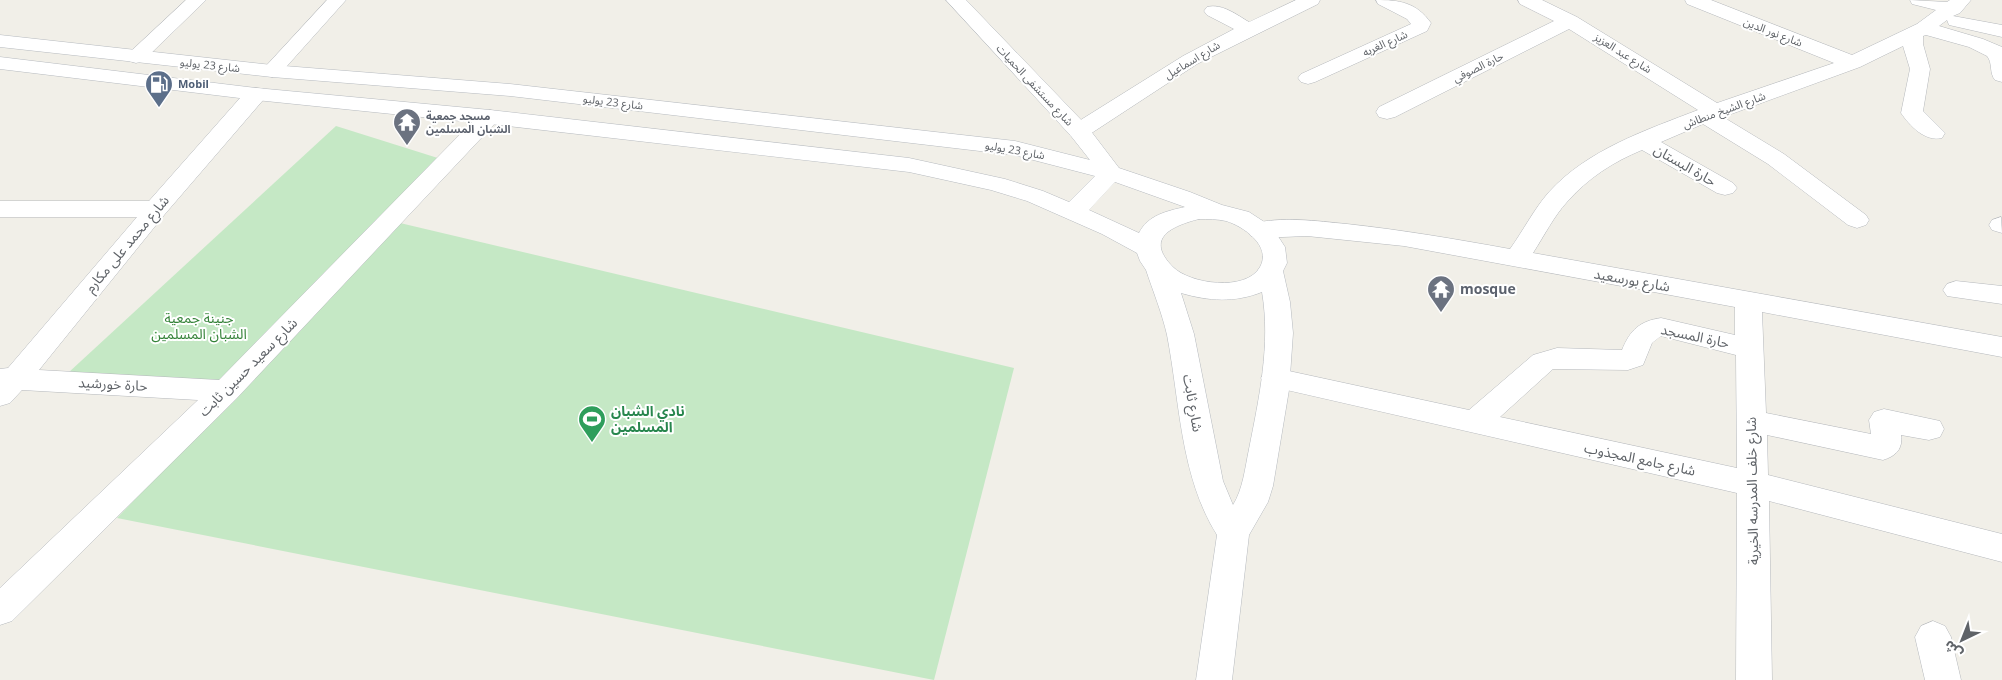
<svg xmlns="http://www.w3.org/2000/svg" width="2002" height="680" viewBox="0 0 2002 680" font-family="'Open Sans','Noto Sans Arabic',sans-serif">
  <rect width="100%" height="100%" fill="#f1efe8"/>
  <!-- green -->
  <g fill="#c5e8c5">
    <path d="M336,126L441,159L220,383L68,373Z"/>
    <path d="M400,223L1014,368L934,680L117,518Z"/>
  </g>
  <g fill="none" stroke-linecap="round" stroke-linejoin="round">
    <!-- street casing -->
    <g stroke="#b5b8bc" stroke-width="1">
      <g id="street">
        <path d="M186,0H206L143,61L136,63L129,61L126,57L129,53Z"/>
        <path d="M327,0H346L279,75L272,77L265,75L262,71L265,67Z"/>
        <path d="M1296,0H1320L1318,4L1197,64L1087,136L1079,138L1071,136L1068,131L1071,126L1183,56L1234,29L1207,15L1204,11L1207,7C1222,3 1237,15 1249,22Z"/>
        <path d="M1376,0C1399,0 1416,2 1431,23L1427,31L1315,82L1308,84L1301,82L1298,78L1301,74L1411,24L1407,19L1378,4Z"/>
        <path d="M1518,0H1542L1577,17L1717,103L1834,63L1687,4L1685,0H1711L1852,55L1917,24L1936,10L1912,4L1910,0L1947,2L1950,0H1971L1960,13L1953,16L2002,25V37L1949,25L1947,20L1939,26L1983,39L2002,47V82L1995,80C1989,73 1993,63 1987,56L1969,47L1926,35L1923,36V44L1930,69L1923,111L1945,133L1942,138C1925,142 1910,126 1901,113L1910,69L1903,46L1860,67L1723,117L1784,154L1866,215L1869,220L1866,225L1857,228L1848,225L1768,164L1703,124L1661,142L1733,183L1737,188L1733,193L1725,195L1717,193L1642,150C1613,162 1588,178 1567,202C1554,216 1544,236 1533,253L2002,337V357L1762,312L1766,413L1871,434L1869,420L1874,412L1884,409L1940,421L1944,429L1940,437L1929,440L1901,435C1903,449 1896,456 1883,460L1767,435L1768,475L2002,534V562L1769,501L1772,680H1736L1737,493L1265,385L1261,378L1265,371L1275,368L1469,410L1533,355L1557,348L1622,350C1630,330 1640,321 1661,318L1735,335V307L1404,246L1307,236L1260,238L1251,236L1248,230L1251,224C1282,216 1316,221 1347,224C1402,230 1455,239 1510,249C1523,231 1534,209 1549,192C1587,150 1646,130 1698,110L1569,29L1395,117L1387,119L1379,117L1376,112L1379,107L1554,21L1520,4ZM1661,336L1736,355L1737,468L1500,417L1553,369L1628,370L1643,365L1652,343Z"/>
        <path d="M256,88L264,89L267,94L264,99L165,214L39,370L219,380L482,112L490,110L498,112L501,117L236,399L12,621L0,625V588L198,400L22,390L10,403L0,406V369L8,368L137,217H0V201H149L248,89Z"/>
        <path d="M2001,217L2002,233L1992,230L1989,225L1992,220Z"/>
        <path d="M1956,281L2002,286V304L1947,296L1943,290L1947,284Z"/>
        <path d="M1933,621L1945,626L1951,637L1961,680H1925L1915,637L1921,626Z"/>
      </g>
    </g>
    <!-- secondary casing -->
    <g stroke="#b6babf" stroke-width="1">
      <path id="secondary" d="M946,0H966L1087,126L1119,168L1190,192L1222,205L1249,212L1272,227L1285,247L1287,263L1283,271L1290,302L1293,333L1289,390L1273,486L1268,502L1249,535L1232,680H1196L1217,535C1180,476 1180,402 1167,335C1162,313 1153,291 1146,270L1140,261L1137,253L1102,234L1027,201L991,190L909,172L490,124L256,100L0,69V57L256,88L490,110L909,158L1005,179L1043,191L1069,202L1095,176L1014,155L510,96L272,77L0,47V35L272,65L510,84L1015,141L1090,160L1071,136ZM1115,182L1185,207C1167,211 1148,215 1139,233L1089,210ZM1199,219C1208,219 1217,219 1226,221C1243,226 1272,246 1260,267C1246,292 1190,284 1173,267C1144,238 1172,226 1199,219ZM1262,292C1271,345 1259,398 1249,449C1245,468 1243,489 1233,505L1223,481L1194,334L1181,293C1208,301 1235,303 1262,292Z"/>
    </g>
    <!-- street -->
    <use href="#street" fill="#fff" fill-rule="evenodd"/>
    <!-- secondary -->
    <use href="#secondary" fill="#fff" fill-rule="evenodd"/>
  </g>
  <!-- icons -->
  <defs>
    <g id="fuel-pin" transform="scale(1.4375)"><path d="M0 17L-7.5 6A9.5 9.5 0 1 1 7.5 6Z" fill="#5c6f8a" stroke="#fff"/><path d="M-5.5-6h7V0h2V4h1.3V-2.5L3-4.5l.8-.8L6-3V5H2.5V1h-1V6h-7ZM-4.2-4.7v3.2H.2V-4.7Z" fill="#fff"/></g>
    <g id="temple-pin" transform="scale(1.4375)"><path d="M0 17L-7.5 6A9.5 9.5 0 1 1 7.5 6Z" fill="#6b7280" stroke="#fff"/><path d="M0-6L5-2H3V0L6.5 2.5H4V6H1.5V3h-3V6H-4V2.5H-6.5L-3 0V-2H-5Z" fill="#fff"/></g>
    <g id="stadium-pin" transform="scale(1.4375)"><path d="M0 17L-7.5 6A9.5 9.5 0 1 1 7.5 6Z" fill="#2e9e5b" stroke="#fff"/><path d="M0-5a6.5 5 0 1 0 0 10a6.5 5 0 1 0 0-10ZM-3.5-1.8h7v3.6h-7Z" fill="#fff"/></g>
  </defs>
  <g fill-rule="evenodd">
    <use href="#fuel-pin" x="159" y="84"/>
    <use href="#temple-pin" x="407" y="122"/>
    <use href="#temple-pin" x="1441" y="289"/>
    <use href="#stadium-pin" x="592" y="419"/>
  </g>
  <g text-anchor="middle" stroke-width="4" stroke-linejoin="round" paint-order="stroke">
    <!-- far-street labels -->
    <g font-size="11" fill="#5f6368" stroke="#fff">
      <text transform="translate(1773 32) rotate(21)" y="4">شارع نور الدين</text>
      <text transform="translate(1385 43) rotate(-24)" y="4">شارع الغربه</text>
      <text transform="translate(1623 53) rotate(32)" y="4">شارع عبد العزيز</text>
      <text transform="translate(1192 60) rotate(-31)" y="4">شارع اسماعيل</text>
      <text transform="translate(210 65) rotate(6)" y="4">شارع 23 يوليو</text>
      <text transform="translate(1478 67) rotate(-26)" y="4">حارة الصوفي</text>
      <text transform="translate(1035 85) rotate(47)" y="4">شارع مستشفى الحميات</text>
      <text transform="translate(613 102) rotate(7)" y="4">شارع 23 يوليو</text>
      <text transform="translate(1724 110) rotate(-20)" y="4">شارع الشيخ منطاش</text>
      <text transform="translate(1015 150) rotate(10)" y="4">شارع 23 يوليو</text>
    </g>
    <!-- far-service labels -->
    <g font-size="11" font-weight="bold" fill="#4e5e75" stroke="#fff" text-anchor="start">
      <text x="178" y="88">Mobil</text>
    </g>
    <!-- far-worship labels -->
    <g font-size="11" font-weight="bold" fill="#5b616d" stroke="#fff" text-anchor="start">
      <text x="426" y="120">مسجد جمعية<tspan x="426" dy="13">الشبان المسلمين</tspan></text>
    </g>
    <!-- street labels -->
    <g font-size="14" fill="#5f6368" stroke="#fff">
      <text transform="translate(1685 165) rotate(30)" y="5">حارة البستان</text>
      <text transform="translate(127 244) rotate(-50)" y="5">شارع محمد على مكارم</text>
      <text transform="translate(1632 280) rotate(10)" y="5">شارع بورسعيد</text>
      <text transform="translate(1695 336) rotate(12)" y="5">حارة المسجد</text>
      <text transform="translate(248 367) rotate(-45)" y="5">شارع سعيد حسين ثابت</text>
      <text transform="translate(113 384) rotate(3)" y="5">حارة خورشيد</text>
      <text transform="translate(1193 403) rotate(80)" y="5">شارع ثابت</text>
      <text transform="translate(1640 459) rotate(12)" y="5">شارع جامع المجذوب</text>
      <text transform="translate(1752 491) rotate(-91)" y="5">شارع خلف المدرسه الخيرية</text>
    </g>
    <!-- worship labels -->
    <g font-size="14" font-weight="bold" fill="#5b616d" stroke="#fff" text-anchor="start">
      <text x="1460" y="294">mosque</text>
    </g>
    <!-- park labels -->
    <g font-size="14" fill="#348238" stroke="#fff">
      <text x="199" y="323">جنينة جمعية<tspan x="199" dy="16">الشبان المسلمين</tspan></text>
    </g>
    <!-- leisure labels -->
    <g font-size="14" font-weight="bold" fill="#27864d" stroke="#fff" text-anchor="start">
      <text x="611" y="416">نادي الشبان<tspan x="611" dy="16">المسلمين</tspan></text>
    </g>
  </g>
  <!-- north arrow -->
  <g transform="translate(1962 640) rotate(223)" stroke="#ffffff" stroke-width="4" paint-order="stroke">
  <path d="M0-4L9 19L0 12L-9 19Z" fill="#5f6368"/>
  <text y="-8" font-size="14" font-weight="bold" text-anchor="middle" fill="#5f6368">ش</text>
  </g>
</svg>
